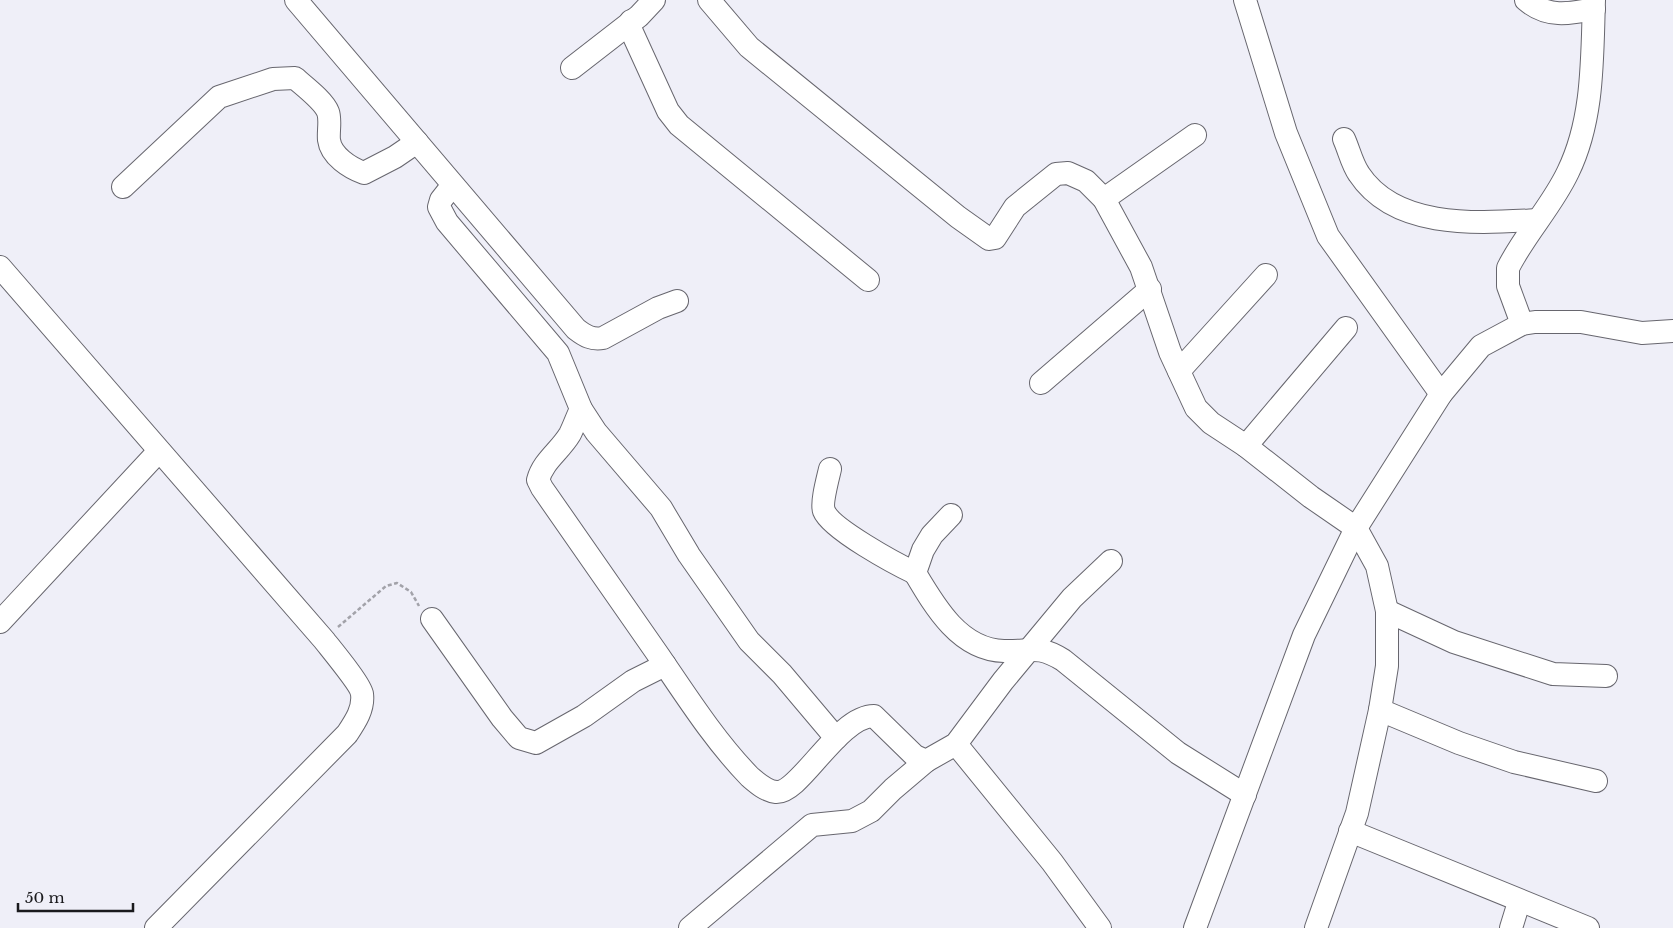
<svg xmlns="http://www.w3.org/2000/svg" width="1673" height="928" viewBox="0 0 1673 928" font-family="'Libre Baskerville',serif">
  <rect width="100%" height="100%" fill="#efeff8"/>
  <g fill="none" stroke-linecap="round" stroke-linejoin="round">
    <!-- minor casing -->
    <g stroke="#67666e" stroke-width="24">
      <g id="minor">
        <path d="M296,0L576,329C585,336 592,340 603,338L658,308L677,301"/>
        <path d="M709,0L749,47L958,217L989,239L995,238L1015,207L1056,174L1068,173L1086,181L1104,199L1141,267L1170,352L1196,408L1211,423L1246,446L1311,497L1356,528L1377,566L1387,611V666L1380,710L1357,813L1316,928"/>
        <path d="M1245,0L1286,133L1328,236L1441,394"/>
        <path d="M1526,0C1547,18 1569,14 1594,9"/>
        <path d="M631,21V30L668,111L679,125L868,280"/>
        <path d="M572,68L639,16L654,0"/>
        <path d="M1344,139C1349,150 1352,164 1359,174C1396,230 1479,223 1537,220"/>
        <path d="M452,186L441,200L439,207L447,222L558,353L581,409L596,432L661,508L689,555L749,641L782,674L836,738"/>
        <path d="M123,187L219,97L273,79L295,78C304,86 324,101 328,112C331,120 328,132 329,140C331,156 350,168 364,173L395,157L417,142"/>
        <path d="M1104,199L1195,135"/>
        <path d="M0,267L324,640C331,649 361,685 362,694C364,709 355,722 347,734L156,928"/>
        <path d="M1522,324L1508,286V268C1525,234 1552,206 1568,172C1594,119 1592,57 1594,0"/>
        <path d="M1179,371L1266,275"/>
        <path d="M1041,383L1150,289"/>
        <path d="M581,409C577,417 574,426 570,434C560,451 543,461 538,480L542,488C581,544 620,600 659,656C687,697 715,741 750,777C757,783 766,791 776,792C800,794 838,716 874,716L915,756L926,761L956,744L1003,681L1072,598L1111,561"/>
        <path d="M1246,446L1346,328"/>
        <path d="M830,469C828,478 821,503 824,511C831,529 896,564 915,573"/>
        <path d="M951,515L932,535L923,550L915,573C935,607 960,650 1004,651C1031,652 1037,644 1063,660L1178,753L1245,795"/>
        <path d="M1387,611L1454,642L1553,674L1606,676"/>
        <path d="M432,619L502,718L519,738L536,743L584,716L633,681L665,665"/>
        <path d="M0,622L159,451"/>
        <path d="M1380,710L1459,743L1514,762L1596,781"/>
        <path d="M956,744L1052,862L1100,928"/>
        <path d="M1350,831L1588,928"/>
        <path d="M690,928L812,825L852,821L871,811L893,789L926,761"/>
        <path d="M1195,928L1304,635L1356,528L1441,394L1481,346L1522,324L1535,322H1581L1642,333L1673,331"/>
        <path d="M1511,928L1519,902"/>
      </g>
    </g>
    <!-- path -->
    <path stroke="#a2a2a9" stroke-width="2.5" stroke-dasharray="4 2.5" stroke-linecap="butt" d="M338,627L386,586L397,583L411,592L419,606"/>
    <!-- minor -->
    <use href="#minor" stroke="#fff" stroke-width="22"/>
  </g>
  <!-- scale -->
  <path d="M18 903v8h115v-8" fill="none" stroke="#1a1a1d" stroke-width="2.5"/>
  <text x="25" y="903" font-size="15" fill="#1a1a1d" stroke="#efeff8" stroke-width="4" paint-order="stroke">50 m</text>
</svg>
